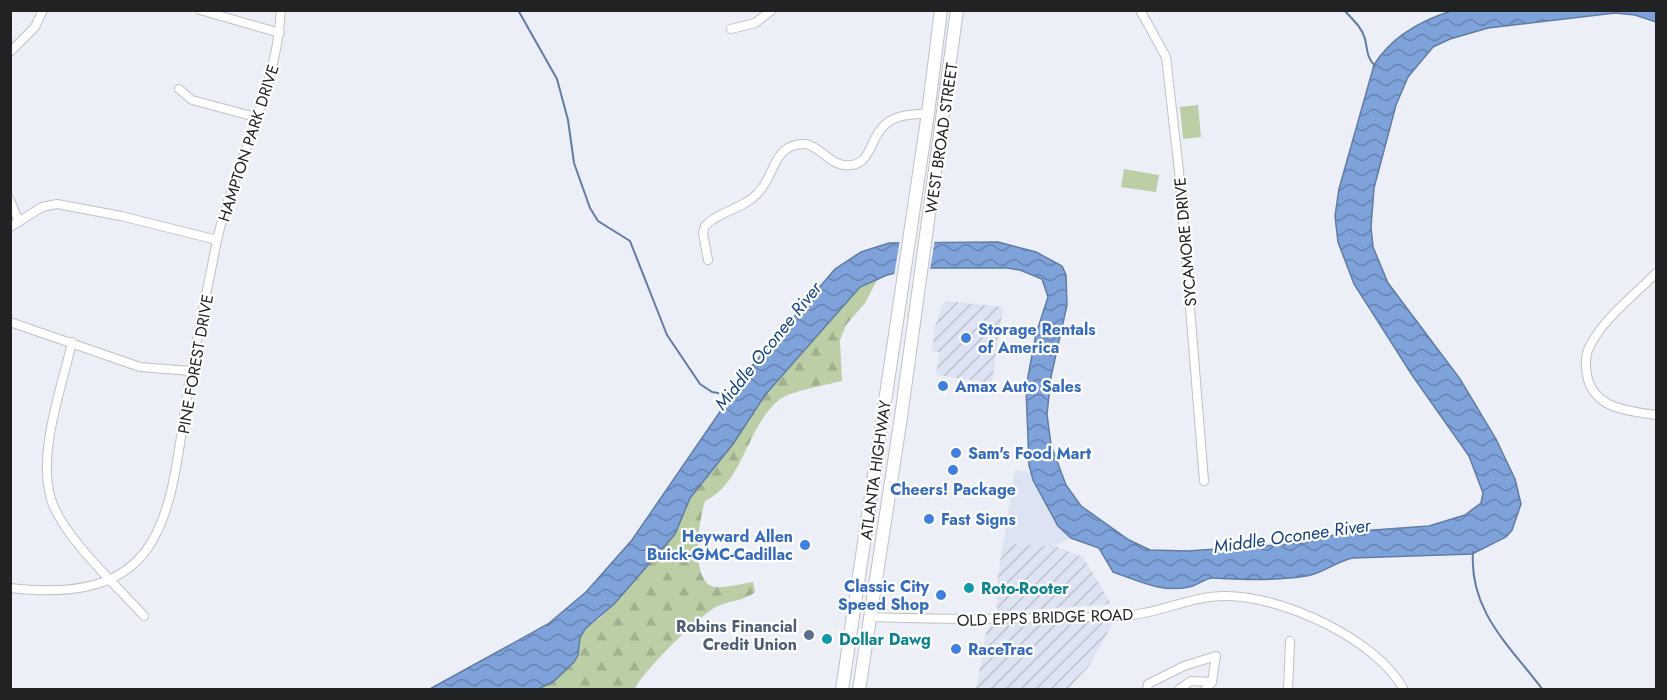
<svg xmlns="http://www.w3.org/2000/svg" width="1667" height="700" viewBox="0 0 1667 700" font-family="Jost,sans-serif">
  <defs>
    <pattern id="industrial-furrows" width="10" height="10" patternUnits="userSpaceOnUse" patternTransform="scale(1.5)"><rect width="10" height="10" fill="#dde3f2"/><path d="M-1 1l2-2M0 10L10 0M9 11l2-2" fill="none" stroke="#bdc2cf"/></pattern>
    <pattern id="forest-firs" width="22" height="20" patternUnits="userSpaceOnUse" patternTransform="scale(1.5)"><rect width="22" height="20" fill="#bccea6"/><path d="M5 1l3.5 6h-7zM16 11l3.5 6h-7z" fill="#a1b18f"/></pattern>
    <pattern id="water-waves" width="16" height="10" patternUnits="userSpaceOnUse" patternTransform="scale(1.5)"><rect width="16" height="10" fill="#7ea3da"/><path d="M0 5q4-4 8 0t8 0" fill="none" stroke="#6784b1"/></pattern>
  </defs>
  <rect width="100%" height="100%" fill="#eceff7"/>
  <!-- built -->
  <path fill="#dde3f2" d="M1015,470L1031,472L1051,516L1071,538L1054,546L1003,544Z"/>
  <!-- industrial -->
  <g fill="url(#industrial-furrows)">
    <path d="M947,301L1003,307L992,383L936,375L939,352L932,351L935,326L943,304Z"/>
    <path d="M1003,544L1054,546L1083,557L1111,604L997,612L996,589Z"/>
    <path d="M1115,619L1089,666L1068,689L976,690L986,633L993,621Z"/>
  </g>
  <!-- forest -->
  <path fill="url(#forest-firs)" d="M878,278L865,303L846,325L840,340L842,381C826,385 790,391 779,400C746,427 744,482 705,501C699,519 689,583 715,587C726,588 741,584 753,582L755,592C743,602 729,600 716,607C698,617 643,671 635,689L538,690L552,682L574,662L578,655L580,638L585,629L601,617L675,534L690,498L733,444L765,395L848,298L860,287Z"/>
  <!-- pitch -->
  <g fill="#bccea6">
    <path d="M1198,105L1201,137L1183,139L1180,107Z"/>
    <path d="M1124,169L1159,175L1156,192L1121,187Z"/>
  </g>
  <!-- water -->
  <path fill="url(#water-waves)" stroke="#627ca3" stroke-width="1.5" d="M1451,11H1656V22L1635,15L1615,13L1488,28L1450,39L1433,47L1408,77L1396,105L1374,188L1371,227L1373,247L1388,283L1460,379L1496,439L1515,479L1521,504L1512,530L1506,537L1472,554L1353,558C1336,561 1323,574 1306,576C1276,581 1245,580 1214,578C1205,577 1198,586 1189,587C1162,593 1139,581 1113,572L1099,548L1071,538L1058,526L1033,480L1029,465L1026,387L1036,334L1048,297L1042,279L1020,270L1007,268H916L887,275L860,287L765,395L733,444L690,498L675,534L615,603L585,629L580,638L578,655L574,662L553,682L538,689L428,690L548,624L586,592L632,540L750,368L835,269L861,252L889,243L998,242L1036,252L1062,266L1066,275L1067,305L1051,377L1047,414L1051,445L1066,485L1081,506L1129,540L1150,550L1187,551L1303,543L1346,532L1429,526L1465,515L1481,503L1483,493L1469,456L1412,375L1354,284L1338,242L1335,216L1339,189L1374,65C1391,37 1420,21 1451,11Z"/>
  <!-- pier -->
  <path fill="#eceff7" d="M900,239H935L930,270L894,276Z"/>
  <g fill="none" stroke-linecap="round" stroke-linejoin="round">
    <!-- stream -->
    <g stroke="#627ca3" stroke-width="2">
      <path d="M518,10L557,79L568,120L574,163L590,208L598,221L630,241L667,335L700,384L712,392L730,395"/>
      <path d="M1344,10C1352,19 1362,27 1365,39C1368,51 1366,56 1375,66"/>
      <path d="M1473,552C1469,611 1509,645 1543,690"/>
    </g>
    <!-- street casing -->
    <g stroke="#bec1c9" stroke-width="10">
      <g id="street">
        <path d="M200,10L280,33"/>
        <path d="M1140,10L1166,57L1179,171L1204,481"/>
        <path d="M731,29L755,23L772,10"/>
        <path d="M10,52L35,27L43,10"/>
        <path d="M179,89L192,100L259,118"/>
        <path d="M10,200L19,222"/>
        <path d="M10,227L42,207L57,204L121,216L217,240C207,292 195,344 187,396C169,519 165,606 10,588"/>
        <path d="M217,240C235,161 276,94 281,10"/>
        <path d="M708,260L703,233L705,226C719,211 743,209 757,194C776,176 772,143 806,144C820,147 829,163 843,165C873,169 868,137 887,123C898,114 914,115 928,113"/>
        <path d="M1656,273C1635,295 1605,317 1591,344C1585,353 1585,364 1587,375C1593,409 1629,411 1656,415"/>
        <path d="M10,322L140,367L191,371"/>
        <path d="M72,342C62,388 37,452 51,499C62,536 118,587 144,616"/>
        <path d="M870,617C945,620 1019,619 1094,617C1110,616 1128,617 1144,613C1170,608 1197,596 1224,596C1281,595 1377,639 1404,690"/>
        <path d="M1147,690L1148,684L1184,666L1216,656L1212,682L1205,690"/>
        <path d="M1178,690L1191,681L1212,682"/>
        <path d="M1288,690L1290,641"/>
      </g>
    </g>
    <!-- primary casing -->
    <g stroke="#bec1c9" stroke-width="14">
      <g id="primary">
        <path d="M842,690L928,113L941,10"/>
        <path d="M859,690L901,417L957,10"/>
      </g>
    </g>
    <!-- street -->
    <use href="#street" stroke="#fff" stroke-width="8"/>
    <!-- primary -->
    <use href="#primary" stroke="#fff" stroke-width="12"/>
  </g>
  <!-- markers -->
  <g fill="#3f7fe0" stroke="#fff" stroke-width="2">
    <circle cx="966" cy="338" r="6"/>
    <circle cx="943" cy="386" r="6"/>
    <circle cx="956" cy="453" r="6"/>
    <circle cx="953" cy="470" r="6"/>
    <circle cx="929" cy="519" r="6"/>
    <circle cx="805" cy="545" r="6"/>
    <circle cx="941" cy="595" r="6"/>
    <circle cx="956" cy="649" r="6"/>
  </g>
  <g fill="#0f9aa8" stroke="#fff" stroke-width="2">
    <circle cx="969" cy="588" r="6"/>
    <circle cx="827" cy="639" r="6"/>
  </g>
  <circle fill="#5c6f8a" stroke="#fff" stroke-width="2" cx="809" cy="635" r="6"/>
  <g text-anchor="middle" stroke-width="4.5" stroke-linejoin="round" paint-order="stroke">
    <!-- street labels -->
    <g font-size="16" fill="#202224" stroke="#fff">
      <text transform="translate(941 138) rotate(-82)" y="6">WEST BROAD STREET</text>
      <text transform="translate(248 143) rotate(-72)" y="6">HAMPTON PARK DRIVE</text>
      <text transform="translate(1185 242) rotate(-95)" y="6">SYCAMORE DRIVE</text>
      <text transform="translate(195 364) rotate(-80)" y="6">PINE FOREST DRIVE</text>
      <text transform="translate(875 470) rotate(-82)" y="6">ATLANTA HIGHWAY</text>
      <text transform="translate(1045 617) rotate(-2)" y="6">OLD EPPS BRIDGE ROAD</text>
    </g>
    <!-- shop labels -->
    <g font-size="16" font-weight="bold" fill="#366cbe" stroke="#fff" text-anchor="start">
      <text x="978" y="335">Storage Rentals<tspan x="978" dy="18">of America</tspan></text>
      <text x="955" y="392">Amax Auto Sales</text>
      <text x="968" y="459">Sam's Food Mart</text>
      <text x="953" y="495" text-anchor="middle">Cheers! Package</text>
      <text x="941" y="525">Fast Signs</text>
      <text x="793" y="542" text-anchor="end">Heyward Allen<tspan x="793" dy="18">Buick-GMC-Cadillac</tspan></text>
      <text x="929" y="592" text-anchor="end">Classic City<tspan x="929" dy="18">Speed Shop</tspan></text>
      <text x="968" y="655">RaceTrac</text>
    </g>
    <!-- culture labels -->
    <g font-size="16" font-weight="bold" fill="#0d838f" stroke="#fff" text-anchor="start">
      <text x="981" y="594">Roto-Rooter</text>
      <text x="839" y="645">Dollar Dawg</text>
    </g>
    <!-- service labels -->
    <g font-size="16" font-weight="bold" fill="#4e5e75" stroke="#fff" text-anchor="end">
      <text x="797" y="632">Robins Financial<tspan x="797" dy="18">Credit Union</tspan></text>
    </g>
    <!-- water labels -->
    <g font-size="18" font-style="italic" fill="#154283" stroke="#fff">
      <text transform="translate(768 346) rotate(-51)" y="6">Middle Oconee River</text>
      <text transform="translate(1292 536) rotate(-8)" y="6">Middle Oconee River</text>
    </g>
  </g>
  <!-- border -->
  <rect width="1667" height="700" fill="none" stroke="#202224" stroke-width="24"/>
</svg>
